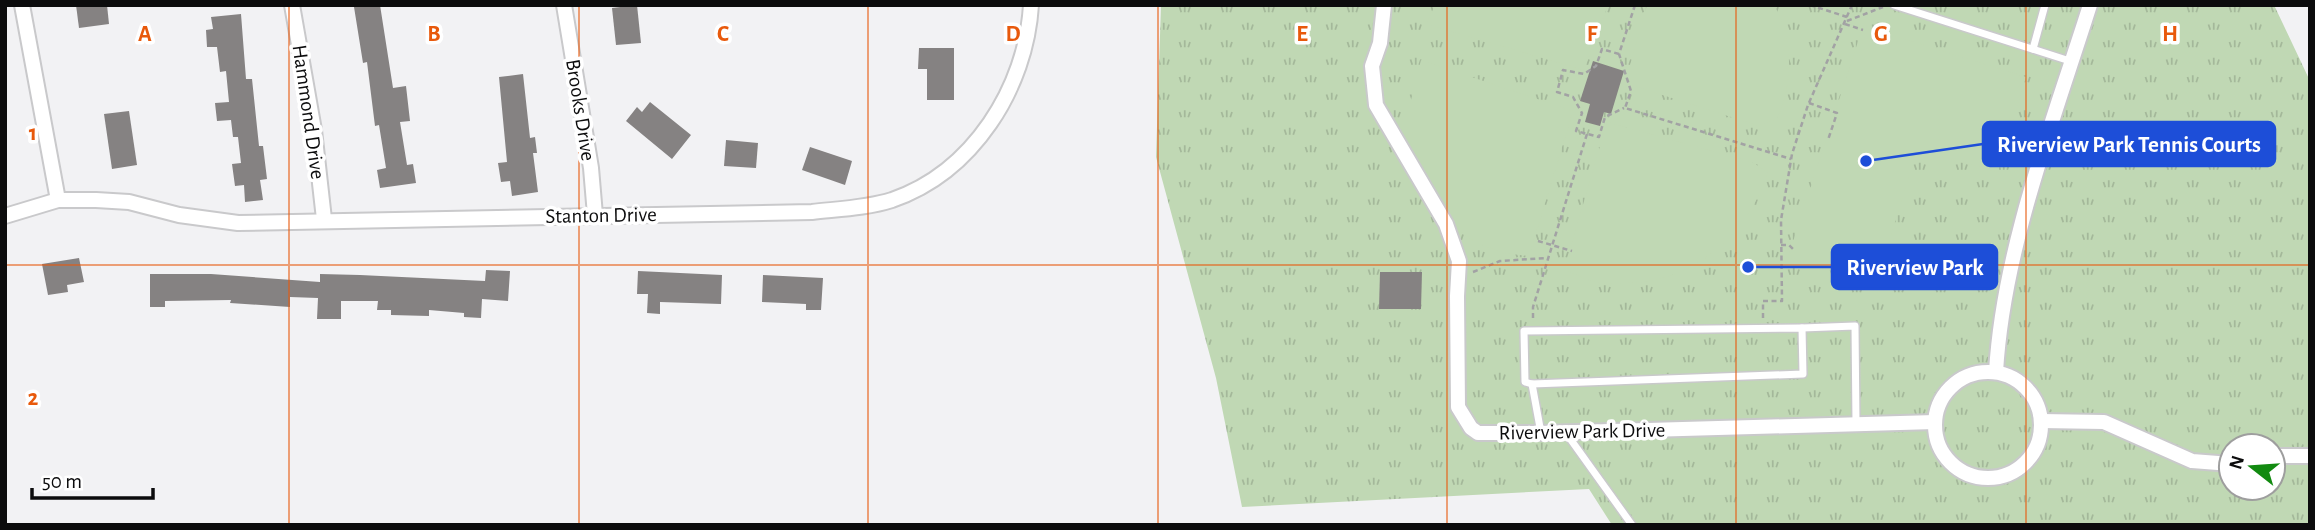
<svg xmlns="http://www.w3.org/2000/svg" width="2315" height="530" viewBox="0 0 2315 530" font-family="'Alegreya Sans',sans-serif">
  <defs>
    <pattern id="grass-tufts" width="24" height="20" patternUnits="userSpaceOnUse" patternTransform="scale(1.75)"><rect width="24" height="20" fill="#c0d8b4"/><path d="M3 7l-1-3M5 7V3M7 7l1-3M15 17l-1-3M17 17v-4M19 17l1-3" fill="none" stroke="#a4b89a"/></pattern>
  </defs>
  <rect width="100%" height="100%" fill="#f2f2f4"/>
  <!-- grass -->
  <path fill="url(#grass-tufts)" fill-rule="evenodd" d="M1161,5H2274L2310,81V525H1612L1589,489L1242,507L1216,378L1156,157ZM2231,446H2273V488H2231Z"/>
  <!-- pitch -->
  <g fill="#c0d8b4">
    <path d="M1435,5H1608L1584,70L1426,24Z"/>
    <path d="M1647,5H1774C1794,38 1793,85 1777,119L1759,126L1625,83Z"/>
    <path d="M1863,26L2026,77L1998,172L1917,150L1876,285L1788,257Z"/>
    <path d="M1421,60L1573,111L1529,256L1503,253L1475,242L1442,217L1409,152V108Z"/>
    <path d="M1607,122L1752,162L1768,172C1748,235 1693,283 1626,283C1618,283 1608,285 1599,283C1588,281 1575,274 1564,270Z"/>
  </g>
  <!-- building -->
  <g fill="#858282">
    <path d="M76,5H107L109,24L79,28Z"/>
    <path d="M380,5L393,88L406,86L410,121L400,122L407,165L413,164L416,183L380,188L377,170L386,168L379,125L375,126L367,62L363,63L354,7Z"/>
    <path d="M637,5L641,43L616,45L612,8Z"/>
    <path d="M241,14L246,79H252L259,146H263L267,179L260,180L263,200L245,202L244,185L235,186L232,164L241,163L238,137H233L231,120L217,121L215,103L229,102L226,71L220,72L217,47H207L206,30L213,29L211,17Z"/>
    <path d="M919,48H954V100H927V69H918Z"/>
    <path d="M1593,61L1624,71L1611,114L1604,112L1600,126L1585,122L1590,104L1580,101Z"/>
    <path d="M523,74L530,138L535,137L537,153H533L538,192L512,196L510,181L501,182L498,163L507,162L499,77Z"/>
    <path d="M650,102L691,135L672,159L626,121L637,107L642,112Z"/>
    <path d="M129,111L137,165L112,169L104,114Z"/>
    <path d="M726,140L758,143L756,168L724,166Z"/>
    <path d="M810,147L852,161L845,185L802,170Z"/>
    <path d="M79,258L84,282L67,285L68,292L48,295L42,264Z"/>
    <path d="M486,270L510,271L508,301L482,299L481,318L464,317V313L429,310V316L391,315V310H377L378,301H341V319H317L318,298L290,297V307L230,303L231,300L165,301V307H150V274H211L320,282V274L360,275L485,281Z"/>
    <path d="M638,271L722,275L721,304L660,302V314L647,313L648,294H637Z"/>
    <path d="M1380,272H1422L1421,309H1379Z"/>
    <path d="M763,275L823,278L821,310H806V304L762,302Z"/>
  </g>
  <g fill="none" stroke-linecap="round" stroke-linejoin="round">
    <!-- service casing -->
    <g stroke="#c9c9cb" stroke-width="10">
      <g id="service">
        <path d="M1894,5L2073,62"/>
        <path d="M2033,49L2045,5"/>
        <path d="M1802,328L1803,374L1532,384L1525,382L1524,331Z"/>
        <path d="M1802,328L1855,326L1856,423"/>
        <path d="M1532,384L1541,433"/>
        <path d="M1566,433L1632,525"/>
      </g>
    </g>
    <!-- minor casing -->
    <g stroke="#c9c9cb" stroke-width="18">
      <g id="minor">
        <path d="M22,5L58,200"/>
        <path d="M292,5L314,130L324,219"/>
        <path d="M564,5L591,168L595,215"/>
        <path d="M1384,5L1380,43L1372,66L1376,105L1446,224L1459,261L1457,296L1458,407L1471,428L1478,433H1541L1935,422"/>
        <path d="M5,216L58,200H96L129,202L179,215L238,223L812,212C838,209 867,208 892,200C973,172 1026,88 1031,5"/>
        <path d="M1996,372C2003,250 2053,122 2090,5"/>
        <circle cx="1988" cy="425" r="53"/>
        <path d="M2041,421L2104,422L2192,461L2231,464"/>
        <path d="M2273,456H2310"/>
      </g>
    </g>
    <!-- path -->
    <g stroke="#a2a2a4" stroke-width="2.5" stroke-dasharray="5 3.5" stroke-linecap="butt">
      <path d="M1635,5L1619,54L1631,91L1625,108L1791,159"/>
      <path d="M1810,5L1847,17"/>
      <path d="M1847,21L1883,7"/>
      <path d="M1845,24L1863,30"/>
      <path d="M1619,54L1602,49L1596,66L1584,74L1563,70L1557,92L1573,97L1582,113L1576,131L1599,137L1605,117L1624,108"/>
      <path d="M1809,103L1837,113L1828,140"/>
      <path d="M1538,241L1572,251"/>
      <path d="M1781,245H1789L1794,250"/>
      <path d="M1473,272L1500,261L1547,258"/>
      <path d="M1533,318V307L1587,134"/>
      <path d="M1763,318V301H1782L1781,220L1792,154L1808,105L1852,5"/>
    </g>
    <!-- service -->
    <use href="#service" stroke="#fff" stroke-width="7"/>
    <!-- minor -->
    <use href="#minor" stroke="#fff" stroke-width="14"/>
  </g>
  <!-- grid -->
  <path fill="none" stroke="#e8590c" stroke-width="2" stroke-opacity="0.55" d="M289,5V525M579,5V525M868,5V525M1158,5V525M1447,5V525M1736,5V525M2026,5V525M5,265H2310"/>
  <g text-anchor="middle" stroke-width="7" stroke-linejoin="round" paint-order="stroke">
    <!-- street labels -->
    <g font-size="21" fill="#0c0c0d" stroke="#fff">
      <text transform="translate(581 110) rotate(81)" y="7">Brooks Drive</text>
      <text transform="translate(309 112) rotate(82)" y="7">Hammond Drive</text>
      <text transform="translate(601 215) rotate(-1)" y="7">Stanton Drive</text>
      <text transform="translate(1582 431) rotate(-1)" y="7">Riverview Park Drive</text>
    </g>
  </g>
  <g font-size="23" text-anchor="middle" font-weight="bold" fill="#e8590c" stroke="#fff" stroke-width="7" stroke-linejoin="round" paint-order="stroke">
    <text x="145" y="41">A</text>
    <text x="434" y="41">B</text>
    <text x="723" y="41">C</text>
    <text x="1013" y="41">D</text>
    <text x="1302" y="41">E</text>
    <text x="1592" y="41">F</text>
    <text x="1881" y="41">G</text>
    <text x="2170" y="41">H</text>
    <text x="33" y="140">1</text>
    <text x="33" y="405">2</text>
  </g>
  <!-- callouts -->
  <path fill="none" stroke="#1d4ed8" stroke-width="2.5" d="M1866 161L1983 144M1748 267L1832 267"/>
  <g fill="#1d4ed8" stroke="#fff" stroke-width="2.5">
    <circle cx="1866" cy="161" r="7"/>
    <circle cx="1748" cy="267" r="7"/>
  </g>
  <g fill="#1d4ed8" stroke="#1d4ed8" stroke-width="2.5">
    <rect x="1983" y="122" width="292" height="44" rx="7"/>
    <rect x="1832" y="245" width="165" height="44" rx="7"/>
  </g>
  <g font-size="23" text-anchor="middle" font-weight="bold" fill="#fff">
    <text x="2129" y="152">Riverview Park Tennis Courts</text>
    <text x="1915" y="275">Riverview Park</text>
  </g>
  <!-- border -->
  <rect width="2315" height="530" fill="none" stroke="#0c0c0d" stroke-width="14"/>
  <!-- north arrow -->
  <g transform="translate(2252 467) rotate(287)"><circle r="33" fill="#ffffff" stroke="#9e9e9e" stroke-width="2"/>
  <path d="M0-5L12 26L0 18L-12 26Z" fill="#128a10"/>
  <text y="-10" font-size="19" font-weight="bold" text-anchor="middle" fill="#0c0c0d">N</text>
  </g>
  <!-- scale -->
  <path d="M32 488v10h121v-10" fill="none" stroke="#0c0c0d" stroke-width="3.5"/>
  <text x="42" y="488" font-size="21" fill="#0c0c0d" stroke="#ffffff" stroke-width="5" paint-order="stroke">50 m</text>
</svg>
